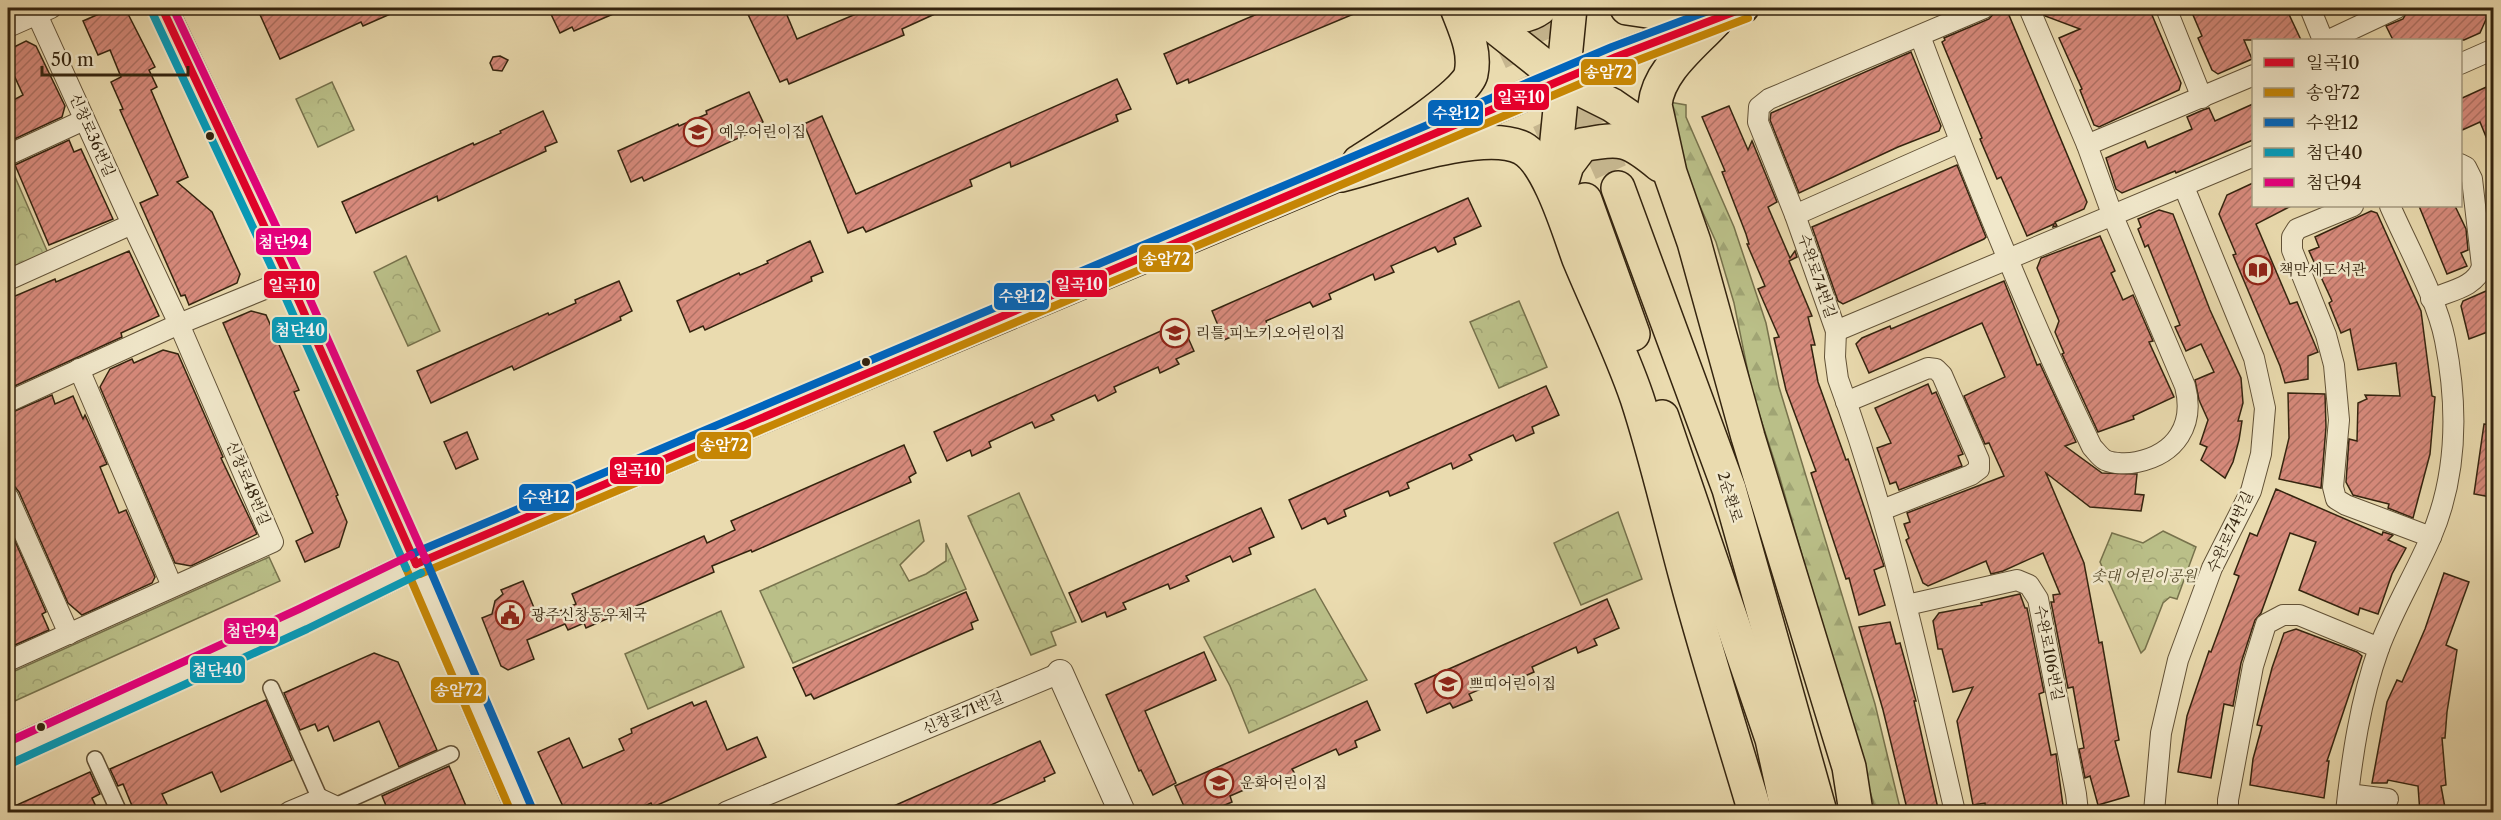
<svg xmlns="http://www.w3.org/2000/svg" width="2501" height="820" viewBox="0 0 2501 820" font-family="'Libre Caslon Text','Noto Serif KR',serif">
  <defs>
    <pattern id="forest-firs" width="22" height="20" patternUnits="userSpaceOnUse" patternTransform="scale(1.5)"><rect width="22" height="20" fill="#babf88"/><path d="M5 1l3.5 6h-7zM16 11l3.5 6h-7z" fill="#a0a474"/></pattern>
    <pattern id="park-crowns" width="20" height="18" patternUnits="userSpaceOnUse" patternTransform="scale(1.5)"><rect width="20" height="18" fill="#babf88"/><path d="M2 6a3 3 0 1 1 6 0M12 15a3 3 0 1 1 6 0" fill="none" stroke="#a0a474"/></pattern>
    <pattern id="building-hatch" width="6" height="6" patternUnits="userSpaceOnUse" patternTransform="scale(1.5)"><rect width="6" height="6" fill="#d78a7c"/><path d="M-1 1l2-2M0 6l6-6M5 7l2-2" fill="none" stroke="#af7164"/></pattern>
  </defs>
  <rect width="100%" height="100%" fill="#eadbaf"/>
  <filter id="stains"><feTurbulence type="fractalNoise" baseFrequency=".00333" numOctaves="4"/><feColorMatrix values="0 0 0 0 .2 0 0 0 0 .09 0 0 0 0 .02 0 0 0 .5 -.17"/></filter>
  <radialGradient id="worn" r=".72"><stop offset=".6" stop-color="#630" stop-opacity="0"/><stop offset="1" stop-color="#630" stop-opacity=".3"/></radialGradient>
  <!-- forest -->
  <path fill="url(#forest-firs)" stroke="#77724c" stroke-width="1.5" d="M1669,102L1686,105V117L1734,227L1766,323L1779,387L1875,704L1901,812H1876L1779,475L1752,392L1734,303L1716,242L1669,137Z"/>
  <!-- park -->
  <g fill="url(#park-crowns)" stroke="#77724c" stroke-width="1.5">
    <path d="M332,82L354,130L318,147L296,99Z"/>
    <path d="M9,163L48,253L8,270V163Z"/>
    <path d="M406,256L440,331L408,346L374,272Z"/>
    <path d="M1519,301L1547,367L1499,388L1470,322Z"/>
    <path d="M1019,493L1076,622L1051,632L1056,645L1031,655L968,516Z"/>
    <path d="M1618,512L1642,579L1581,605L1554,543Z"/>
    <path d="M919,520L924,541L900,565L909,581L926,574L946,561V543L966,589L793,663L760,591Z"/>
    <path d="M2163,531L2196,547L2177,599L2170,597L2163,603L2145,649L2141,653L2100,562L2112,533L2143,543Z"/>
    <path d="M269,557L280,581L8,704V674Z"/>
    <path d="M1315,589L1367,680L1249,733L1230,686L1204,637Z"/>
    <path d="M721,611L744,667L648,709L625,654Z"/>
  </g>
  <!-- building -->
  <g fill="url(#building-hatch)" stroke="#34240f" stroke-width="1.5">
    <path d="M125,8L155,67L149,70L157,87L151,90L188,177L177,182L212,212L240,274L237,283L189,305L185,295L181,296L140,203L158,195L120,110L123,109L111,82L121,77L110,50L98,55L83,21L108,10L109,14Z"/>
    <path d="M257,8H404L363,26L361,22L280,59Z"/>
    <path d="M548,8H627L574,31L572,27L560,33Z"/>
    <path d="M745,8H784L797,39L870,8H948L902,29L904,35L789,84L787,79L780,82Z"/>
    <path d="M1271,8H1368L1189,83L1188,79L1177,84L1164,54Z"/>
    <path d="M2006,8L2087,202L2084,209L2055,222L2057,226L2053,227L2054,224L2027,236L2001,177L1997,179L1980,139L1982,138L1942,42L1945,40L1944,38L1989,19L1995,12Z"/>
    <path d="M2042,8H2149L2181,83L2179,90L2099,127L2094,125L2080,90L2082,89L2059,38L2080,29L2045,16Z"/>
    <path d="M2190,8H2286L2301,40H2244L2252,59L2218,74L2212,70L2198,38L2202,36Z"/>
    <path d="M2409,8H2491L2480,33L2464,40H2393L2386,26L2403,19Z"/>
    <path d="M26,41L36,46L65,106L62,117L8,142V103L23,95L8,62V50Z"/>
    <path d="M1911,52L1941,126L1939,131L1898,147L1799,193L1770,120L1771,113Z"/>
    <path d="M500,56L508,60L502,71L493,70L490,63L493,57Z"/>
    <path d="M1117,79L1131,109L1116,115L1118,121L1011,167L1010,162L970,180L972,186L866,232L863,227L848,233L804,124L822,116L856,194Z"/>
    <path d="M2493,84V154L2480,122L2460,131V99Z"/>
    <path d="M749,92L763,122L750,128L752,132L644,181L642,177L631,182L618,151L678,124L679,126L707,114L706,111Z"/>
    <path d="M2253,104V140L2176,173L2175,171L2122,193L2116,189L2106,158L2145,141L2148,148L2192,129L2187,117L2203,110L2209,108L2215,121Z"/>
    <path d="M1729,106L1748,150L1752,141L1777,202L1768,207L1790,258L1795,251L1797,257L1789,261L1812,316L1808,317L1815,345H1811L1818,382L1846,460L1848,459L1884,566L1874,570L1885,605L1859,615L1849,578L1846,579L1811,473L1816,471L1786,390L1774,338L1779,337L1758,289L1765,286L1747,244H1749L1746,234L1722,172L1725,171L1702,117Z"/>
    <path d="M543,111L557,142L545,147L546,151L438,201L437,196L356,233L342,202L473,143L474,145L501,133L500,131Z"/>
    <path d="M69,140L74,152L81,149L113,219L49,245L15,165Z"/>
    <path d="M1957,165L1986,237L1984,239L1843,304L1838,301L1812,227Z"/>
    <path d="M2253,183V206H2291L2256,224L2290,304L2297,302L2318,352L2308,356V379L2285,383L2280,366L2233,255L2236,254L2219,214L2227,195Z"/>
    <path d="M1468,198L1481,226L1454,238L1456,244L1438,252L1435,247L1391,266L1394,272L1375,280L1373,274L1329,294L1331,299L1313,307L1310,302L1266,321L1268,327L1250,335L1247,330L1224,340L1212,311Z"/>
    <path d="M2419,206H2455L2466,229L2468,250L2461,253L2467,266L2447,274Z"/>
    <path d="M2159,210L2173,214L2210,310L2241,378L2243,403L2238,421H2242L2239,440L2233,462L2225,478L2201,460L2207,447L2200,444L2208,420L2199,400L2195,380L2214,372L2201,344L2186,351L2175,327L2180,325L2148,245L2145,247L2138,229L2141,227L2138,219Z"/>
    <path d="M2371,211L2377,213L2421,311L2432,396L2435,397L2430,454L2413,518L2388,508L2389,504L2353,495L2346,482L2349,439L2357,441L2358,403L2367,399L2365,395L2400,396L2396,363L2358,370L2350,329L2341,333L2329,303L2332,301L2309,251L2319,247L2315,237Z"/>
    <path d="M2100,236L2115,271L2111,273L2123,300L2133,295L2153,341L2149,342L2174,397L2133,416L2134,419L2098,432L2062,354L2064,353L2055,332L2059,321L2037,268L2041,258Z"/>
    <path d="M810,241L823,272L811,277L812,281L705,330L703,326L690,332L677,301L739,273L740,275L768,263L767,261Z"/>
    <path d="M129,251L159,316L121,333L122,337L8,389V299L55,279L56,282Z"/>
    <path d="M619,281L632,311L620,317L621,320L514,370L512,366L431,403L417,371L548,313L549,315L576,303L575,300Z"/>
    <path d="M2004,281L2037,365L2040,364L2076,442L2065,446L2102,473L2137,474L2135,494L2144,495L2141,511L2090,507L2046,473L2084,563L2099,643L2102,642L2119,740L2115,741L2129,796L2098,805L2090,776L2085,778L2079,749L2084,748L2073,687L2068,688L2051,602H2054L2053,595L2060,594L2043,553L2003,571L1991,574L1986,561L1928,586L1923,583L1906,540L1909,538L1904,524L1910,522L1907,513L2004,476L1989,443L1985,444L1964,396L2005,377L1982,323L1869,373L1856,344L1862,338L1890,326L1891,329Z"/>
    <path d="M2493,288V330L2469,339L2461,306L2463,301Z"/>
    <path d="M251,311L266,315L299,390L294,392L338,495L336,496L347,522L339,547L305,562L296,541L313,533L223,323Z"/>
    <path d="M1181,322L1194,351L1176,359L1179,364L1160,373L1158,367L1114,387L1116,392L1098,401L1095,395L1051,415L1054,420L1035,428L1032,422L989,442L991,447L972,456L970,450L947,461L934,432Z"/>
    <path d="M163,350L178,354L223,457L221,458L257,534L191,566L175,563L100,387L110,369L132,359L134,363Z"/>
    <path d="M1928,384L1932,394L1936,392L1963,454L1958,456L1962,466L1899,490L1896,482L1890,484L1877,448L1891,443L1875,408Z"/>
    <path d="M1546,386L1559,415L1532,427L1534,433L1516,441L1513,435L1469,455L1472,460L1453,469L1451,463L1407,483L1409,488L1390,496L1388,491L1344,510L1346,516L1328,524L1325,518L1302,529L1289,500Z"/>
    <path d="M2288,393L2325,394L2326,427L2321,488L2279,479L2289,438Z"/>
    <path d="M52,395L55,404L73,396L83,419L85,415L107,464L100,467L119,513L126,510L155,577L152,583L82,615L68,603L19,492L15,487L8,485V414Z"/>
    <path d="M2484,424L2493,425V494H2491V497L2474,494Z"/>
    <path d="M467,432L478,459L456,469L444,442Z"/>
    <path d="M904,445L916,473L909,477L911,482L752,552L751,550L712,566L714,572L586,628L584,623L568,630L565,624L527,640L534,659L508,670L501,666L482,618L492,614L495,601L503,594L501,590L523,581L539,620L576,604L572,594L704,536L707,543L735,530L731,521Z"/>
    <path d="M2276,489L2382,535L2383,532L2393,535L2388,540L2406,548L2392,574L2378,614L2360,608L2358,615L2299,590L2316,542L2290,533L2261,613L2255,620L2241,663L2233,706L2224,704L2211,778L2178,772L2187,716L2209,651L2211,652L2239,576L2234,574L2250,533L2257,536Z"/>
    <path d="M1261,508L1274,537L1249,548L1251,554L1233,562L1230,556L1186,576L1189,581L1170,589L1168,584L1123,603L1126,609L1107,617L1105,612L1082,622L1069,593Z"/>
    <path d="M8,525L46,612L42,614L49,630L8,648Z"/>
    <path d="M2444,573L2469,582L2446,645L2457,650L2447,712L2445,738H2442L2446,785L2441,786L2446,813H2420L2418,786L2388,780L2387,783H2372L2387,702L2397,680L2402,682L2425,629Z"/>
    <path d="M966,592L978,620L971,623L973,629L814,699L811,694L806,696L793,668Z"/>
    <path d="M2020,594L2025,608H2027L2044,692L2039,694L2051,755L2056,754L2064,813H1986L1985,803L1973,805L1957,721L1973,687L1953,692L1942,649H1938L1933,621L1939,613L1982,605L1981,603Z"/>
    <path d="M1607,599L1619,628L1594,639L1597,645L1578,653L1576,647L1532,667L1534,672L1516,680L1513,675L1469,694L1472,700L1453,708L1450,703L1427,713L1415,684Z"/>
    <path d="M1890,622L1896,644L1900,643L1916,701H1914L1939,813H1908L1883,710L1859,627Z"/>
    <path d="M2296,629L2357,652L2362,656L2327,761H2329L2324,798L2250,785L2253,759L2262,726L2257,725L2272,668L2284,633Z"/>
    <path d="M1204,652L1216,680L1145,711L1176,783L1153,795L1141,770L1139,771L1106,695Z"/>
    <path d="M374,653L398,662L437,750L399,767L379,721L334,741L328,726L318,731L315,724L300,730L284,693Z"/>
    <path d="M266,700L292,760L221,792L212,772L162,794L171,813H135L123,784L118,786L110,769Z"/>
    <path d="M706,701L727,750L757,737L766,757L653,807L651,803L630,813H566L538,752L569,738L583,768L624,750L619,739L632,733L631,729L692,702L694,706Z"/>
    <path d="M1367,701L1380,730L1355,741L1357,747L1339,755L1336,749L1292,769L1295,774L1276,782L1274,777L1230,796L1232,802L1213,810L1211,805L1194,813H1187L1175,786Z"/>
    <path d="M1040,741L1055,773L1044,778L1045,781L973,813H878Z"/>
    <path d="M449,766L469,813H389L382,796Z"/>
    <path d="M90,772L100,794L92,798L99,813H8V809Z"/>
  </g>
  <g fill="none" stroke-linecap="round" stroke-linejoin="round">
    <!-- trunk-tunnel -->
    <g stroke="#c6b68f" stroke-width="33" stroke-dasharray="33 16" stroke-linecap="butt">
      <path d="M1537,8L1618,188"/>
      <path d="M1507,31L1562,150"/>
    </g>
    <!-- pedestrian casing -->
    <g stroke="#625237" stroke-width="18">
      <g id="pedestrian">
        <path d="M271,688L320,799"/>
        <path d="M95,759L119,812"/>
        <path d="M335,806L451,754"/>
      </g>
    </g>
    <!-- minor casing -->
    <g stroke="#625237" stroke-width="22">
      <g id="minor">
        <path d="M1984,8L1769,99L1759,107L1758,122L1795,215L1836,331L2254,156"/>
        <path d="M2166,8L2202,98"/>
        <path d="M2310,8L2323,40"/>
        <path d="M8,27L51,8"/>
        <path d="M1920,36C1972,175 2027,313 2092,447C2096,451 2100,457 2105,460C2114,464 2128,464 2137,462C2176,454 2195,425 2185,386L2112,214L2087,145L2029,8"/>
        <path d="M2329,40L2397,8"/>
        <path d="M2460,64L2494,49"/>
        <path d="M2087,145L2254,75"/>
        <path d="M8,155L84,120"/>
        <path d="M2353,206L2297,229L2292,237V250L2326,335L2334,365L2339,420L2333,487L2336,499L2346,505L2431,537"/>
        <path d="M1795,215L1960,142"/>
        <path d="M8,280L132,224"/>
        <path d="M2431,299C2449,291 2477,287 2482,266L2472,179L2466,167L2460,164"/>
        <path d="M1836,331L1835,357L1838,379C1890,520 1921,666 1955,812"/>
        <path d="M79,369L172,586"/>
        <path d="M8,402L179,324L289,279"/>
        <path d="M1846,402L1928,368L1936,369L1942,375L1979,460V469L1971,475L1882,510"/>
        <path d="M8,497L69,634"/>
        <path d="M1907,605L2017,580L2029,585L2038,599L2076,794L2078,812"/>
        <path d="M8,661L273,542L179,324L132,224L34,8"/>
        <path d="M2348,794L2388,799"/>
        <path d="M289,812L320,799L335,806L340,812"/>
        <path d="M726,812L1060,673"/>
        <path d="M2154,812L2161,733L2178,660L2212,568L2251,491L2261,454L2265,408L2254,358L2184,187"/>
        <path d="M2228,812V800L2253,666L2266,624L2283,615H2299L2379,648"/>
        <path d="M2346,812C2352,757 2360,701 2379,648C2393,610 2415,574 2431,537C2458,474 2458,406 2445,340C2437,299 2407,245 2390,206"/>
      </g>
    </g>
    <!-- tertiary casing -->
    <g stroke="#625237" stroke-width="28">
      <path id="tertiary" d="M1060,673L1122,812"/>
    </g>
    <!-- secondary casing -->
    <g stroke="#34240f" stroke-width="32">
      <g id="secondary">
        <path d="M162,8L289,279L416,564L522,812"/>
        <path d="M1408,146L1616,57L1744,8"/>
        <path d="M8,753L303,619L416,564L1360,167"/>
      </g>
    </g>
    <!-- trunk casing -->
    <g stroke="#34240f" stroke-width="36">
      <g id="trunk">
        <path d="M1471,8L1562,80L1612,105L1628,116L1640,126L1661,159"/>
        <path d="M1486,8C1505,15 1522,21 1540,8"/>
        <path d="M1627,8L1715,21"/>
        <path d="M1715,21C1693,45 1658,71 1655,105L1670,173L1694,242L1748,437L1849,767L1856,812"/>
        <path d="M1359,162C1381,148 1466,95 1471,74C1476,51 1465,29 1457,8"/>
        <path d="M1341,175C1384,164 1483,129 1522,148C1549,162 1569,232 1579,259C1598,305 1621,351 1637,398C1656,456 1670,518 1686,577C1707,656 1732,734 1755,812"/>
        <path d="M1561,185L1567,165L1582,145C1621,137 1629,139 1660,165"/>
        <path d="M1618,188L1729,489L1820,812"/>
        <path d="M1558,197L1554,170L1570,8"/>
        <path d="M1585,200L1633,334"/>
        <path d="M1662,417L1772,739L1788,812"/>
      </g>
    </g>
    <!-- pedestrian -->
    <use href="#pedestrian" stroke="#f1e8cb" stroke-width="15"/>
    <!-- minor -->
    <use href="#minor" stroke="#f1e8cb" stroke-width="20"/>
    <!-- tertiary -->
    <use href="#tertiary" stroke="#f1e8cb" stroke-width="26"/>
    <!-- secondary -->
    <use href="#secondary" stroke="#f1e8cb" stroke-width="28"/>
    <!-- trunk -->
    <use href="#trunk" stroke="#eadbaf" stroke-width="33"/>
    <!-- bus-1 casing -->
    <g stroke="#f1e8cb" stroke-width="12">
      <g id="bus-1">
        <path d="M162,8L289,279L416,564"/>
        <path d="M416,564L1616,57L1744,8"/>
      </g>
    </g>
    <!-- bus-2 casing -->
    <g stroke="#f1e8cb" stroke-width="12">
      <g id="bus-2">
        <path d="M406,568L511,812"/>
        <path d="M420,574L1620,67L1748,18"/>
      </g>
    </g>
    <!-- bus-3 casing -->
    <g stroke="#f1e8cb" stroke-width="12">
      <g id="bus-3">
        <path d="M412,554L1612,47L1716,8"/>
        <path d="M426,560L532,808"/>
      </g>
    </g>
    <!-- bus-4 casing -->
    <g stroke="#f1e8cb" stroke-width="12">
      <g id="bus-4">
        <path d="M152,12L279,283L406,568"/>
        <path d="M12,763L307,629L421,573"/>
      </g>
    </g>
    <!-- bus-5 casing -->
    <g stroke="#f1e8cb" stroke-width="12">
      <g id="bus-5">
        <path d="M173,8L299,275L426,560"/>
        <path d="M8,742L299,609L411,555"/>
      </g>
    </g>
    <!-- bus-1 -->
    <use href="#bus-1" stroke="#e4002b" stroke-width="8"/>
    <!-- bus-2 -->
    <use href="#bus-2" stroke="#c68604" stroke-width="8"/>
    <!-- bus-3 -->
    <use href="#bus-3" stroke="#0065bd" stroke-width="8"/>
    <!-- bus-4 -->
    <use href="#bus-4" stroke="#059cbb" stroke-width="8"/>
    <!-- bus-5 -->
    <use href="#bus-5" stroke="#e5007d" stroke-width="8"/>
  </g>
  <!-- icons -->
  <defs>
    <g id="school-ring" transform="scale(1.5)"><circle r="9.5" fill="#f1e8cb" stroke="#8f2418" stroke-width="1.5"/><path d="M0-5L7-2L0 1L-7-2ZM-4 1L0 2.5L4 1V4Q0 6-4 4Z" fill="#8f2418"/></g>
    <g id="library-ring" transform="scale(1.5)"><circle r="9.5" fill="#f1e8cb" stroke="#8f2418" stroke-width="1.5"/><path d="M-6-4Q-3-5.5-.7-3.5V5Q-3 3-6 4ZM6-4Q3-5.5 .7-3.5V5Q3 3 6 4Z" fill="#8f2418"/></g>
    <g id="civic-ring" transform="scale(1.5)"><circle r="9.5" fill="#f1e8cb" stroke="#8f2418" stroke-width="1.5"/><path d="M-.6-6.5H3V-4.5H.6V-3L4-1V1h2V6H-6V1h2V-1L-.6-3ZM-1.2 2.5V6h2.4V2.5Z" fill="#8f2418"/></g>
  </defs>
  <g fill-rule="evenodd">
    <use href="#school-ring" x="698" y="132"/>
    <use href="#library-ring" x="2258" y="270"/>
    <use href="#school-ring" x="1175" y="333"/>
    <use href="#civic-ring" x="510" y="615"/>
    <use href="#school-ring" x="1448" y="684"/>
    <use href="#school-ring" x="1219" y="783"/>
  </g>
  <!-- markers -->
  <g fill="#34240f" stroke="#f1e8cb" stroke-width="2">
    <circle cx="210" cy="136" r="5"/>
    <circle cx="866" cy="362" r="5"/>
    <circle cx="41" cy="727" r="5"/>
  </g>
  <g text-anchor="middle" stroke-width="5" stroke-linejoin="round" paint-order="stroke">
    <!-- poi labels -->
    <g font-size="15" fill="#34240f" stroke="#f1e8cb" text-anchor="start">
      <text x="719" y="137">예우어린이집</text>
      <text x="2279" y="275">책만세도서관</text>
      <text x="1196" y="338">리틀 피노키오어린이집</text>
      <text x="531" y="620">광주신창동우체국</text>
      <text x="1469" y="689">쁘띠어린이집</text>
      <text x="1240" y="788">운화어린이집</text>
    </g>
    <!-- street labels -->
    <g font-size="15" fill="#34240f" stroke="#f1e8cb">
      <text transform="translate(92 135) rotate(66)" y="5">신창로36번길</text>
      <text transform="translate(1817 276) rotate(71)" y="5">수완로74번길</text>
      <text transform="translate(248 483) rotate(67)" y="5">신창로48번길</text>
      <text transform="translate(1730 497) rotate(73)" y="5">2순환로</text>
      <text transform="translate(2230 532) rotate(-65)" y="5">수완로74번길</text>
      <text transform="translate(2049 653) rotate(79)" y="5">수완로106번길</text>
      <text transform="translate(963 713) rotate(-23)" y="5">신창로71번길</text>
    </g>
    <!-- park labels -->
    <g font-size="15" font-style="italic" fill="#564b2d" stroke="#f1e8cb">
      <text x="2144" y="581">솟대 어린이공원</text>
    </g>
  </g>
  <g stroke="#f1e8cb" stroke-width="2">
    <rect x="1580" y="58" width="57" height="28" rx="6" fill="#c68604"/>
    <rect x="1493" y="83" width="57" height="28" rx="6" fill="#e4002b"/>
    <rect x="1427" y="99" width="57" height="28" rx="6" fill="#0065bd"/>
    <rect x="255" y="227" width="57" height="29" rx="6" fill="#e5007d"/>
    <rect x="1138" y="244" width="56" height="29" rx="6" fill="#c68604"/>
    <rect x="1051" y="269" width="57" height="29" rx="6" fill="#e4002b"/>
    <rect x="263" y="270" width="57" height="29" rx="6" fill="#e4002b"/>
    <rect x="993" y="282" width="57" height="29" rx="6" fill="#0065bd"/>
    <rect x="271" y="316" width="57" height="28" rx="6" fill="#059cbb"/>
    <rect x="696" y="431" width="56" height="29" rx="6" fill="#c68604"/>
    <rect x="609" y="456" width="56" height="29" rx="6" fill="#e4002b"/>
    <rect x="518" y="483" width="57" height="29" rx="6" fill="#0065bd"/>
    <rect x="223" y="617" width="56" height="28" rx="6" fill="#e5007d"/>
    <rect x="189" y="655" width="57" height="29" rx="6" fill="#059cbb"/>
    <rect x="430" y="676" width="57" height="28" rx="6" fill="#c68604"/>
  </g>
  <g font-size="16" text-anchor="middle" font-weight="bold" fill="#fff">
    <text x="1608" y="78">송암72</text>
    <text x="1521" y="103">일곡10</text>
    <text x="1456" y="119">수완12</text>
    <text x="283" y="248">첨단94</text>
    <text x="1166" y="265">송암72</text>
    <text x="1079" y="290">일곡10</text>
    <text x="292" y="291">일곡10</text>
    <text x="1022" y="302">수완12</text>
    <text x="300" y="336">첨단40</text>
    <text x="724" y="451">송암72</text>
    <text x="637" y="476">일곡10</text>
    <text x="546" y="503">수완12</text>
    <text x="251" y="637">첨단94</text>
    <text x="217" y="676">첨단40</text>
    <text x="458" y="696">송암72</text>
  </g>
  <!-- margin -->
  <rect width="2501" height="820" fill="none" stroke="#eadbaf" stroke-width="30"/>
  <rect x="9" y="9" width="2483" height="802" fill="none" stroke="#34240f" stroke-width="3"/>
  <rect x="15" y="15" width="2471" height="790" fill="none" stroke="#34240f" stroke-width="1.5"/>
  <!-- legend -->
  <rect x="2252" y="39" width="210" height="168" fill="#f1e8cb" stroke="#a59a80" stroke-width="1.5"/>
  <rect x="2264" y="58" width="30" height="9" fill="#e4002b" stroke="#a59a80" stroke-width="1.5"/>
  <text x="2306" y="69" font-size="18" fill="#34240f">일곡10</text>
  <rect x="2264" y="88" width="30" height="9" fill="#c68604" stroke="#a59a80" stroke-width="1.5"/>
  <text x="2306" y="99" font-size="18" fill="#34240f">송암72</text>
  <rect x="2264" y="118" width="30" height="9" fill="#0065bd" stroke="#a59a80" stroke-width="1.5"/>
  <text x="2306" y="129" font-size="18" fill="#34240f">수완12</text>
  <rect x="2264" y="148" width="30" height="9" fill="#059cbb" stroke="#a59a80" stroke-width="1.5"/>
  <text x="2306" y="159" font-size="18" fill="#34240f">첨단40</text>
  <rect x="2264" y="178" width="30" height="9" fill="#e5007d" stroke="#a59a80" stroke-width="1.5"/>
  <text x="2306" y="189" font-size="18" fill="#34240f">첨단94</text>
  <!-- scale -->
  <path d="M42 66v9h146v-9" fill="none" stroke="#34240f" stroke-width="3"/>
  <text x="51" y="66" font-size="18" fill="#34240f" stroke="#f1e8cb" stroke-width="4.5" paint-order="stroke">50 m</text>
  <rect width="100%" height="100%" filter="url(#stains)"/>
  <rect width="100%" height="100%" fill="url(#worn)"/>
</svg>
